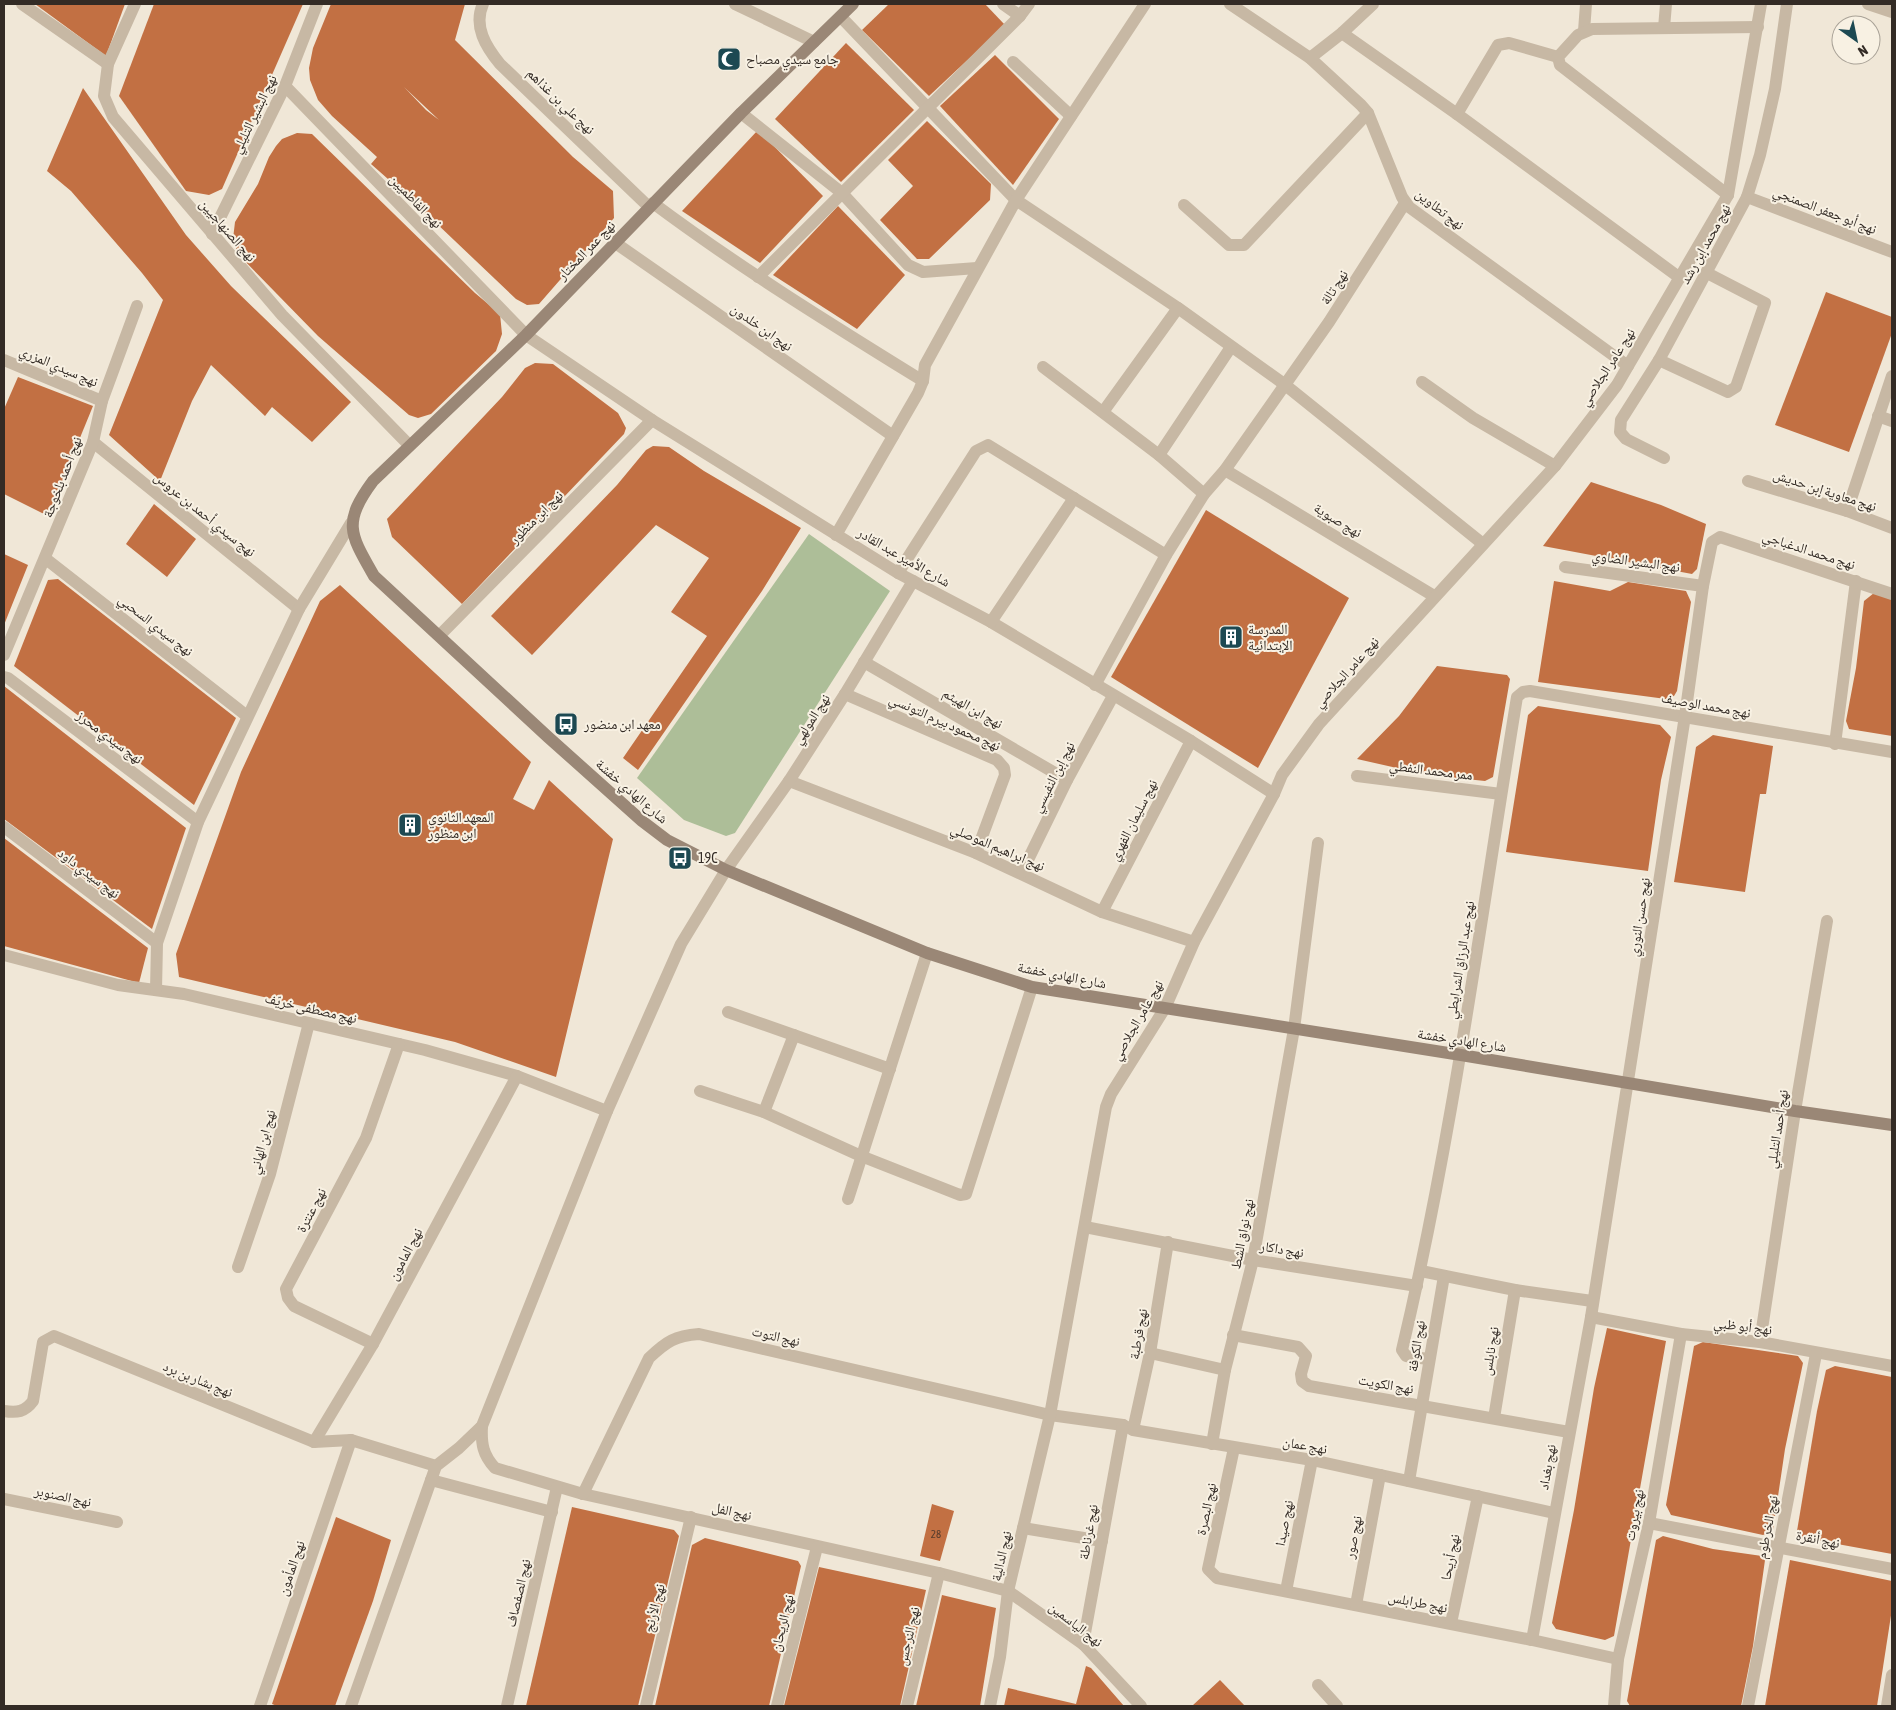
<svg xmlns="http://www.w3.org/2000/svg" width="1896" height="1710" viewBox="0 0 1896 1710" font-family="'Asap Condensed','Noto Naskh Arabic',sans-serif">
  <rect width="100%" height="100%" fill="#f0e7d7"/>
  <!-- green -->
  <path fill="#adbe98" d="M809,534L890,591L735,833L726,836L684,820L637,778Z"/>
  <!-- building -->
  <g fill="#c27043" fill-rule="evenodd">
    <path d="M35,4H125L106,56Z"/>
    <path d="M154,4H303L222,189L209,195L186,191L119,96Z"/>
    <path d="M331,4H465L455,40L573,157L613,191L614,218L539,304L527,305L516,299L414,202L371,164L377,157L332,116L318,100L310,80L309,68L313,48ZM404,87L439,120L426,110Z"/>
    <path d="M889,4H985L1005,25L929,96L862,30Z"/>
    <path d="M846,43L914,110L841,182L775,119Z"/>
    <path d="M995,55L1059,119L1013,185L940,106Z"/>
    <path d="M83,88L186,235L231,286L351,402L312,442L272,407L265,416L211,365L192,401L160,481L109,435L163,300L142,273L71,191L47,171Z"/>
    <path d="M927,121L991,184L990,200L929,259H917L880,220L913,186L888,160Z"/>
    <path d="M758,130L823,196L760,263L682,211Z"/>
    <path d="M297,133L312,134L475,293L500,314L502,334L496,351L431,414L418,418L409,415L318,336L238,254L233,239L235,222L258,184L269,157L276,146L282,139Z"/>
    <path d="M838,206L905,275L857,329L773,275Z"/>
    <path d="M1826,292L1892,317V333L1849,452L1775,425Z"/>
    <path d="M535,363L553,364L618,413L626,428L624,434L462,604L392,537L387,519L502,397L525,368Z"/>
    <path d="M18,377L93,406L48,516L4,494V409Z"/>
    <path d="M653,446L669,447L704,471L801,528L762,591L638,770L623,758L707,636L671,612L709,558L656,525L532,655L491,616L617,485L646,450Z"/>
    <path d="M1591,482L1661,505L1706,524L1697,569L1692,574L1543,546Z"/>
    <path d="M154,504L196,539L167,577L126,544Z"/>
    <path d="M1206,510L1349,598L1258,768L1111,677Z"/>
    <path d="M4,554L28,565L4,625Z"/>
    <path d="M58,579L236,718L194,805L14,666L48,580Z"/>
    <path d="M1554,581L1610,591L1628,582L1686,591L1691,602L1677,691L1674,696L1666,699L1538,682Z"/>
    <path d="M340,585L531,762L513,799L534,810L549,780L613,839L556,1077L455,1042L179,977L176,954L241,772L320,601Z"/>
    <path d="M1874,593L1892,599V736L1849,729L1846,721L1856,668L1864,601Z"/>
    <path d="M1437,666L1507,675L1510,679L1493,777L1485,781L1428,775L1357,759L1399,716Z"/>
    <path d="M4,686L186,828L152,929L4,819Z"/>
    <path d="M1538,706L1660,725L1671,737L1661,780L1648,871L1506,852L1528,715Z"/>
    <path d="M1713,735L1773,746L1766,794H1760L1745,892L1674,882L1696,747Z"/>
    <path d="M4,838L148,948L139,983L4,946Z"/>
    <path d="M1607,1328L1666,1341L1614,1636L1605,1640L1556,1629L1552,1623L1574,1510L1594,1388Z"/>
    <path d="M1703,1342L1798,1356L1803,1363L1785,1449L1773,1530L1768,1533L1763,1535L1671,1515L1666,1505L1694,1346Z"/>
    <path d="M1835,1366L1892,1377V1554L1799,1537L1797,1531L1817,1411L1826,1370Z"/>
    <path d="M932,1504L954,1511L940,1561L920,1556Z"/>
    <path d="M572,1507L674,1530L679,1536L638,1706H526Z"/>
    <path d="M336,1517L391,1540L373,1601L335,1706H277L272,1704Z"/>
    <path d="M1663,1536L1713,1549L1762,1556L1765,1560L1753,1646L1741,1706H1630L1627,1701L1656,1540Z"/>
    <path d="M705,1538L798,1561L801,1566L769,1706H655L692,1545Z"/>
    <path d="M1790,1560L1892,1581V1609L1877,1706H1765Z"/>
    <path d="M819,1567L926,1590L900,1706H784Z"/>
    <path d="M942,1595L996,1608L980,1706H916Z"/>
    <path d="M1086,1666L1091,1668L1124,1706H1004L1008,1688L1076,1704Z"/>
    <path d="M1220,1680L1245,1706H1192Z"/>
  </g>
  <g fill="none" stroke-linecap="round" stroke-linejoin="round">
    <!-- street -->
    <g stroke="#c7b8a4" stroke-width="12">
      <path d="M22,4L108,64"/>
      <path d="M135,4L108,64L104,96L113,117L282,315L409,445"/>
      <path d="M483,4C473,26 486,47 500,64L649,207"/>
      <path d="M735,4L814,42"/>
      <path d="M1003,4L1020,16"/>
      <path d="M1230,4L1310,58L1361,105L1368,113L1402,197L1409,207L1628,366"/>
      <path d="M1868,4L1892,12"/>
      <path d="M841,17L1016,200L1178,308L1284,384L1483,544"/>
      <path d="M1664,28L1666,4"/>
      <path d="M1584,31L1586,4"/>
      <path d="M1342,33L1457,114L1680,278"/>
      <path d="M1310,58L1342,33L1373,4"/>
      <path d="M1013,62L1071,116"/>
      <path d="M285,86L526,335L652,420L898,573L991,622L1191,741L1274,794"/>
      <path d="M741,113L842,193L908,265L923,272L977,268"/>
      <path d="M1457,114L1498,45L1509,43L1558,57"/>
      <path d="M1728,195L1560,65L1558,57L1578,35L1592,29L1758,27"/>
      <path d="M1747,197L1892,252"/>
      <path d="M653,203C740,268 831,324 923,381"/>
      <path d="M1184,205L1229,245H1244L1368,113"/>
      <path d="M212,234L285,86L317,4"/>
      <path d="M614,242L893,436"/>
      <path d="M758,277L1020,16L1029,4"/>
      <path d="M4,360L102,401"/>
      <path d="M1659,360L1728,392L1736,387L1765,303L1707,273"/>
      <path d="M1043,367L1159,455L1204,494"/>
      <path d="M1422,382L1473,418L1555,466"/>
      <path d="M1103,412L1178,308"/>
      <path d="M1878,416L1892,421"/>
      <path d="M93,442L299,609"/>
      <path d="M1159,455L1231,347"/>
      <path d="M1664,458L1626,439L1620,432L1621,420L1659,360L1747,197L1760,155L1775,89L1787,4"/>
      <path d="M1225,470L1434,596"/>
      <path d="M1748,481L1847,511L1892,528"/>
      <path d="M1847,511L1892,376"/>
      <path d="M836,535L918,393L923,381L925,365L1016,200L1145,4"/>
      <path d="M46,559L247,716"/>
      <path d="M1565,567L1703,586"/>
      <path d="M898,573L976,451L988,445L1166,555"/>
      <path d="M991,622L1074,498"/>
      <path d="M440,635L652,420"/>
      <path d="M4,655L93,442L102,401L137,306"/>
      <path d="M864,662L1067,780"/>
      <path d="M4,677L8,678L198,822"/>
      <path d="M1095,685L1166,555L1204,494L1225,470L1329,322L1405,203"/>
      <path d="M845,694L997,760L1004,768L1005,775L976,853"/>
      <path d="M1835,744L1856,581"/>
      <path d="M1357,776L1501,794"/>
      <path d="M789,781L976,853L1102,912L1194,942"/>
      <path d="M4,827L157,943"/>
      <path d="M1022,872L1067,780L1113,696"/>
      <path d="M1102,912L1191,741"/>
      <path d="M4,955L118,985L184,994L425,1050L517,1076L607,1111"/>
      <path d="M156,990L157,943L198,822L299,609L351,523"/>
      <path d="M728,1012L890,1069"/>
      <path d="M700,1091L764,1112L861,1156L960,1195L966,1194L1032,987"/>
      <path d="M764,1112L794,1035"/>
      <path d="M848,1199L927,953"/>
      <path d="M1085,1227L1253,1260L1417,1286"/>
      <path d="M238,1267L270,1174L309,1023"/>
      <path d="M1421,1271L1515,1290L1592,1301"/>
      <path d="M1591,1317L1681,1334L1760,1342L1892,1366"/>
      <path d="M1233,1335L1298,1347L1306,1356L1301,1374L1302,1381L1309,1386L1569,1432"/>
      <path d="M1760,1342L1795,1111L1827,921"/>
      <path d="M373,1344L294,1306L288,1298L286,1289L366,1138L399,1044"/>
      <path d="M1150,1353L1225,1370"/>
      <path d="M1428,1359L1406,1356L1402,1350C1453,1135 1481,916 1517,697L1523,692L1530,691L1892,752"/>
      <path d="M4,1411C17,1413 25,1412 33,1401L43,1342L54,1336L314,1442L351,1440L436,1466"/>
      <path d="M1494,1418L1515,1290"/>
      <path d="M482,1426C481,1444 483,1455 495,1468L583,1494L939,1573L1008,1591L1083,1644L1141,1706"/>
      <path d="M1133,1430L1150,1353L1168,1242"/>
      <path d="M314,1442L373,1344L517,1076"/>
      <path d="M1212,1444L1225,1370L1253,1260L1294,1029L1318,843"/>
      <path d="M1234,1448L1208,1569L1217,1578L1532,1640L1618,1659"/>
      <path d="M431,1480L552,1512"/>
      <path d="M1409,1481L1444,1276"/>
      <path d="M583,1494L649,1358C667,1341 675,1336 699,1334L1050,1415L1123,1425L1133,1430L1312,1460L1554,1513"/>
      <path d="M4,1499L117,1522"/>
      <path d="M1649,1523L1892,1569"/>
      <path d="M1023,1528L1102,1541"/>
      <path d="M1286,1591L1312,1460"/>
      <path d="M1356,1605L1380,1475"/>
      <path d="M1451,1623L1478,1496"/>
      <path d="M1532,1640L1591,1317L1685,716L1703,586L1712,542L1720,537L1892,594"/>
      <path d="M1083,1644L1123,1425"/>
      <path d="M1318,1685L1337,1706"/>
      <path d="M260,1706L351,1440"/>
      <path d="M351,1706L436,1466L459,1448L482,1426L607,1111L681,944L726,870L789,781L845,694L913,581"/>
      <path d="M507,1706L557,1487"/>
      <path d="M646,1706L691,1517"/>
      <path d="M777,1706L817,1547"/>
      <path d="M907,1706L939,1573"/>
      <path d="M990,1706L1000,1657L1008,1591L1050,1415L1106,1107L1111,1094L1165,1008L1194,942L1274,794L1282,775L1319,724L1555,466L1617,385L1628,366L1728,195L1761,4"/>
      <path d="M1614,1706L1618,1659L1649,1523L1681,1334"/>
      <path d="M1748,1706L1816,1354"/>
      <path d="M1887,1706L1892,1675"/>
    </g>
    <!-- secondary -->
    <path stroke="#9a8776" stroke-width="12" d="M853,4L741,113L526,335L373,481C342,523 350,534 374,576L548,737L642,821L667,840L726,870L927,953L1032,987L1461,1055L1795,1111L1892,1125"/>
  </g>
  <!-- icons -->
  <defs>
    <g id="mosque-square" transform="scale(1.25)"><rect x="-9" y="-9" width="18" height="18" rx="4" fill="#1d4952" stroke="#f8f1e3"/><path d="M3.5-4.9A6 6 0 1 0 3.5 4.9A5 5 0 1 1 3.5-4.9Z" fill="#fff"/></g>
    <g id="building-square" transform="scale(1.25)"><rect x="-9" y="-9" width="18" height="18" rx="4" fill="#1d4952" stroke="#f8f1e3"/><path d="M-4-6H4V6H1V3H-1V6H-4ZM-2.5-4.3h1.7v1.8h-1.7ZM.8-4.3h1.7v1.8H.8ZM-2.5-1h1.7V.8h-1.7ZM.8-1h1.7V.8H.8Z" fill="#fff"/></g>
    <g id="bus-square" transform="scale(1.25)"><rect x="-9" y="-9" width="18" height="18" rx="4" fill="#1d4952" stroke="#f8f1e3"/><path d="M-5-6H5V4H4V6H2V4H-2V6H-4V4H-5ZM-3.5-4V0h7V-4ZM-3.5 1.2v1.5H-2V1.2ZM2 1.2v1.5H3.5V1.2Z" fill="#fff"/></g>
  </defs>
  <g fill-rule="evenodd">
    <use href="#mosque-square" x="729" y="59"/>
    <use href="#building-square" x="1231" y="637"/>
    <use href="#bus-square" x="566" y="724"/>
    <use href="#building-square" x="410" y="825"/>
    <use href="#bus-square" x="680" y="858"/>
  </g>
  <g text-anchor="middle" stroke-width="4" stroke-linejoin="round" paint-order="stroke">
    <!-- number labels -->
    <g font-size="11" fill="#573c2c">
      <text x="936" y="1538">28</text>
    </g>
    <!-- poi labels -->
    <g font-size="14" fill="#332b25" stroke="#f8f1e3" text-anchor="start">
      <text x="746" y="64">جامع سيدي مصباح</text>
      <text x="1248" y="634">المدرسة<tspan x="1248" dy="16">الإبتدائية</tspan></text>
      <text x="584" y="729">معهد ابن منضور</text>
      <text x="428" y="822">المعهد الثانوي<tspan x="428" dy="16">ابن منظور</tspan></text>
      <text x="698" y="863">19C</text>
    </g>
    <!-- street labels -->
    <g font-size="14" fill="#332b25" stroke="#f8f1e3">
      <text transform="translate(561 101) rotate(44)" y="5">نهج علي بن غذاهم</text>
      <text transform="translate(254 114) rotate(-64)" y="5">نهج البشير التليلي</text>
      <text transform="translate(416 201) rotate(46)" y="5">نهج الفاطميين</text>
      <text transform="translate(1440 209) rotate(38)" y="5">نهج تطاوين</text>
      <text transform="translate(1825 210) rotate(21)" y="5">نهج أبو جعفر الصمنجي</text>
      <text transform="translate(228 230) rotate(49)" y="5">نهج الصنهاجيين</text>
      <text transform="translate(1705 244) rotate(-61)" y="5">نهج محمد إبن رشد</text>
      <text transform="translate(586 250) rotate(-46)" y="5">نهج عمر المختار</text>
      <text transform="translate(1334 287) rotate(-57)" y="5">نهج تالة</text>
      <text transform="translate(762 327) rotate(35)" y="5">نهج ابن خلدون</text>
      <text transform="translate(59 366) rotate(23)" y="5">نهج سيدي المزري</text>
      <text transform="translate(1607 367) rotate(-57)" y="5">نهج عامر الجلاصي</text>
      <text transform="translate(62 477) rotate(-69)" y="5">نهج أحمد بلخوجة</text>
      <text transform="translate(1825 490) rotate(18)" y="5">نهج معاوية إبن حديش</text>
      <text transform="translate(205 514) rotate(39)" y="5">نهج سيدي أحمد بن عروس</text>
      <text transform="translate(536 517) rotate(-45)" y="5">نهج ابن منظور</text>
      <text transform="translate(1338 520) rotate(31)" y="5">نهج صبوية</text>
      <text transform="translate(1809 550) rotate(18)" y="5">نهج محمد الدغباجي</text>
      <text transform="translate(904 557) rotate(30)" y="5">شارع الأمير عبد القادر</text>
      <text transform="translate(1636 561) rotate(8)" y="5">نهج البشير الضاوي</text>
      <text transform="translate(156 625) rotate(38)" y="5">نهج سيدي السحبي</text>
      <text transform="translate(1346 672) rotate(-48)" y="5">نهج عامر الجلاصي</text>
      <text transform="translate(1706 705) rotate(10)" y="5">نهج محمد الوصيف</text>
      <text transform="translate(973 708) rotate(30)" y="5">نهج ابن الهيثم</text>
      <text transform="translate(811 719) rotate(-57)" y="5">نهج المولهي</text>
      <text transform="translate(945 722) rotate(24)" y="5">نهج محمود بيرم التونسي</text>
      <text transform="translate(110 737) rotate(37)" y="5">نهج سيدي محرز</text>
      <text transform="translate(1431 770) rotate(7)" y="5">ممر محمد النفطي</text>
      <text transform="translate(1053 777) rotate(-63)" y="5">نهج إبن النفيسي</text>
      <text transform="translate(632 791) rotate(41)" y="5">شارع الهادي خفشة</text>
      <text transform="translate(1133 820) rotate(-63)" y="5">نهج سليمان الفهري</text>
      <text transform="translate(998 847) rotate(23)" y="5">نهج ابراهيم الموصلي</text>
      <text transform="translate(89 873) rotate(37)" y="5">نهج سيدي داود</text>
      <text transform="translate(1639 917) rotate(-81)" y="5">نهج حسن النوري</text>
      <text transform="translate(1460 960) rotate(-81)" y="5">نهج عبد الرزاق الشرايطي</text>
      <text transform="translate(1062 975) rotate(11)" y="5">شارع الهادي خفشة</text>
      <text transform="translate(311 1008) rotate(13)" y="5">نهج مصطفى خريّف</text>
      <text transform="translate(1137 1020) rotate(-60)" y="5">نهج عامر الجلاصي</text>
      <text transform="translate(1462 1040) rotate(9)" y="5">شارع الهادي خفشة</text>
      <text transform="translate(1777 1129) rotate(-81)" y="5">نهج أحمد التليلي</text>
      <text transform="translate(262 1142) rotate(-75)" y="5">نهج ابن الهاني</text>
      <text transform="translate(311 1210) rotate(-62)" y="5">نهج عنترة</text>
      <text transform="translate(1242 1234) rotate(-79)" y="5">نهج نواق الشط</text>
      <text transform="translate(1282 1249) rotate(9)" y="5">نهج داكار</text>
      <text transform="translate(405 1254) rotate(-62)" y="5">نهج المامون</text>
      <text transform="translate(1743 1326) rotate(7)" y="5">نهج أبو ظبي</text>
      <text transform="translate(1138 1334) rotate(-80)" y="5">نهج قرطبة</text>
      <text transform="translate(776 1336) rotate(13)" y="5">نهج التوت</text>
      <text transform="translate(1416 1346) rotate(-81)" y="5">نهج الكوفة</text>
      <text transform="translate(1490 1351) rotate(-81)" y="5">نهج نابلس</text>
      <text transform="translate(198 1379) rotate(22)" y="5">نهج بشار بن برد</text>
      <text transform="translate(1386 1384) rotate(10)" y="5">نهج الكويت</text>
      <text transform="translate(1305 1445) rotate(10)" y="5">نهج عمان</text>
      <text transform="translate(1547 1467) rotate(-80)" y="5">نهج بغداد</text>
      <text transform="translate(63 1496) rotate(12)" y="5">نهج الصنوبر</text>
      <text transform="translate(1206 1509) rotate(-78)" y="5">نهج البصرة</text>
      <text transform="translate(732 1511) rotate(13)" y="5">نهج الفل</text>
      <text transform="translate(1634 1515) rotate(-79)" y="5">نهج بيروت</text>
      <text transform="translate(1284 1523) rotate(-79)" y="5">نهج صيدا</text>
      <text transform="translate(1767 1527) rotate(-79)" y="5">نهج الخرطوم</text>
      <text transform="translate(1088 1532) rotate(-80)" y="5">نهج غرناطة</text>
      <text transform="translate(1353 1537) rotate(-79)" y="5">نهج صور</text>
      <text transform="translate(1818 1539) rotate(11)" y="5">نهج أنقرة</text>
      <text transform="translate(1001 1556) rotate(-77)" y="5">نهج الدالية</text>
      <text transform="translate(1450 1557) rotate(-78)" y="5">نهج أريحا</text>
      <text transform="translate(291 1568) rotate(-71)" y="5">نهج المأمون</text>
      <text transform="translate(518 1593) rotate(-77)" y="5">نهج الصفصاف</text>
      <text transform="translate(1418 1602) rotate(11)" y="5">نهج طرابلس</text>
      <text transform="translate(654 1608) rotate(-76)" y="5">نهج الأرنج</text>
      <text transform="translate(782 1623) rotate(-76)" y="5">نهج الريحان</text>
      <text transform="translate(1076 1624) rotate(38)" y="5">نهج الياسمين</text>
      <text transform="translate(908 1636) rotate(-77)" y="5">نهج النرجس</text>
    </g>
  </g>
  <!-- border -->
  <rect width="1896" height="1710" fill="none" stroke="#332b25" stroke-width="10"/>
  <!-- north arrow -->
  <g transform="translate(1856 40) rotate(147)"><circle r="24" fill="#f8f1e3" stroke="#a9a297"/>
  <path d="M0-4L9 19L0 12L-9 19Z" fill="#1d4952"/>
  <text y="-8" font-size="14" font-weight="bold" text-anchor="middle" fill="#332b25">N</text>
  </g>
</svg>
